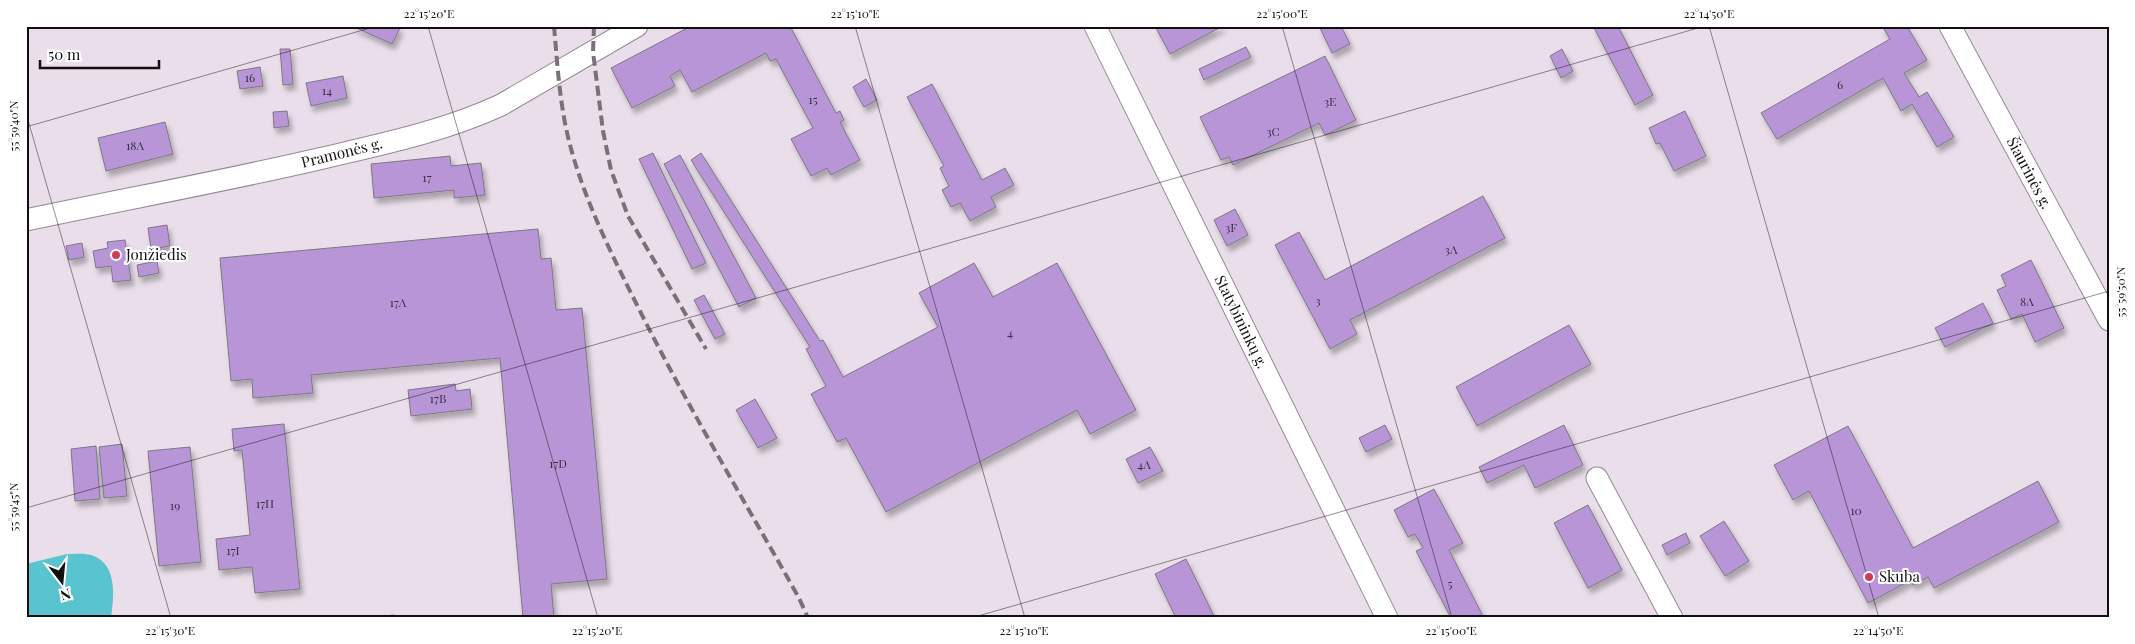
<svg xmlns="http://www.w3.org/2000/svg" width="2135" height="644" viewBox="0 0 2135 644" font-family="'Playfair Display',serif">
  <defs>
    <filter id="shadow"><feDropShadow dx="3" dy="5.5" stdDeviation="2.5" flood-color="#0004"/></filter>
  </defs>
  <rect width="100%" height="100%" fill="#e9dee9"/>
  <!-- water -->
  <path fill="#59c3cf" d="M67,554C74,554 84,553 91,555C118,563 114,597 111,618H26V564Z"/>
  <!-- building -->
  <g fill="#b795d6" stroke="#7e7884" filter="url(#shadow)">
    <path d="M352,26H397L400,28L392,44Z"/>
    <path d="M691,26H790L836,113L840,111L844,120L840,122L860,160L831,175L827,168L811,176L791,139L813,128L776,59L770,61L766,53L692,92L680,70L670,76L675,86L632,108L611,68Z"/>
    <path d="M1155,26H1223L1170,54Z"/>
    <path d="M1319,26H1341L1350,44L1332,53Z"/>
    <path d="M1593,26H1618L1653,95L1635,105Z"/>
    <path d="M1882,26H1907L1927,60L1904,73L1919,97L1927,92L1954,137L1937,147L1912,104L1901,111L1883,78L1777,139L1761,113L1890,39Z"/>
    <path d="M1246,47L1251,57L1204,80L1199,69Z"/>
    <path d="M280,49H290L293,84L283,85Z"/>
    <path d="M1562,49L1573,71L1561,78L1550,56Z"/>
    <path d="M1325,56L1356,120L1325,135L1319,123L1233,165L1229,157L1221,160L1200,117Z"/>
    <path d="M260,67L263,86L240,89L237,71Z"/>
    <path d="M343,76L347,98L311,106L306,83Z"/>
    <path d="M866,79L877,100L864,107L853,87Z"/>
    <path d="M932,84L982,180L1005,168L1014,185L991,197L996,207L970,221L960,203L951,207L942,190L949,186L940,168L944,166L907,97Z"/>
    <path d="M287,111L289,126L274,128L273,112Z"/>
    <path d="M1685,111L1706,156L1674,171L1660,143L1656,144L1649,128Z"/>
    <path d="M165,122L173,154L106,171L98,138Z"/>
    <path d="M653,153L706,263L692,269L639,159Z"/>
    <path d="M701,153L820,341L823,340L843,377L938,327L919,293L974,263L993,297L1057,263L1136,410L1090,434L1077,410L886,512L846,438L837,442L811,394L826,386L806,349L810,347L691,160Z"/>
    <path d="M680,155L756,298L739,307L664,164Z"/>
    <path d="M450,156L451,166L481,163L485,195L454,198V190L374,198L371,164Z"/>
    <path d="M1483,196L1505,238L1350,320L1357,334L1330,349L1275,245L1299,232L1325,280Z"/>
    <path d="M1235,209L1248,235L1227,246L1214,220Z"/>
    <path d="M167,225L170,246L151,249L148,228Z"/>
    <path d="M538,229L541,259L551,258L556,310L582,308L607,579L551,584L554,618H523L500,358L311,375L313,393L253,398L252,379L231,381L220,258Z"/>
    <path d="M125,240L131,280L113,282L111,266L96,268L93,251L108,248L107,242Z"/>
    <path d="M82,243L84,257L69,260L66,246Z"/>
    <path d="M2031,260L2064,328L2035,342L2022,314L2011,319L1997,290L2006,286L2001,275Z"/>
    <path d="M157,261L159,273L139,277L137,265Z"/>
    <path d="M704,295L725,334L715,339L694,300Z"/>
    <path d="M1983,303L1993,323L1945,347L1935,328Z"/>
    <path d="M1569,325L1591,364L1477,426L1456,387Z"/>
    <path d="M455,384L456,391L470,389L472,409L411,416L408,390Z"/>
    <path d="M755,399L777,438L758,448L736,410Z"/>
    <path d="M284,424L300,589L255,593L252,567L219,570L216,539L250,535L242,450L234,451L232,429Z"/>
    <path d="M1385,425L1392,439L1366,452L1359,438Z"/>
    <path d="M1564,425L1583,465L1535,488L1524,465L1487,483L1479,467Z"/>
    <path d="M1848,426L1913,548L2038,481L2059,522L1934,588L1928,577L1913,585L1911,580L1868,603L1809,491L1793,500L1774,465Z"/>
    <path d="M122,444L127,496L104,498L99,447Z"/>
    <path d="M96,446L100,499L75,501L71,449Z"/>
    <path d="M190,447L201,562L159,566L148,451Z"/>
    <path d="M1150,447L1163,471L1138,483L1126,459Z"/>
    <path d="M1434,489L1463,543L1449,550L1484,618H1451L1416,551L1423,548L1415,534L1408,537L1394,510Z"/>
    <path d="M1588,505L1622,570L1588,588L1554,523Z"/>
    <path d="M1724,521L1749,561L1725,576L1700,536Z"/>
    <path d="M1686,533L1690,543L1667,555L1662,545Z"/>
    <path d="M1186,559L1215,618H1176L1155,574Z"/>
    <path d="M394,615L395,618H365Z"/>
  </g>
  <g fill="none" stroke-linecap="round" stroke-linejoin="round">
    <!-- minor casing -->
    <g stroke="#948a94" stroke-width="23">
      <g id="minor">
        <path d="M1095,26L1387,618"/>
        <path d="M1950,26L2109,320"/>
        <path d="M26,220C125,199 225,181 323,158C383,144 445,131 501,105L637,26"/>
        <path d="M1597,478L1672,618"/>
      </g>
    </g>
    <!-- minor -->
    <use href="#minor" stroke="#fff" stroke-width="21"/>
    <!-- rail -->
    <g stroke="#787178" stroke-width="4" stroke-dasharray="10 5" stroke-linecap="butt">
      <path d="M554,26C557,60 559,94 566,128C579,189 608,247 636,303C686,404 744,500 799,598L808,618"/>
      <path d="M594,26L593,52L603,131L611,170L628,216L706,349"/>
    </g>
  </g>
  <!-- ticks -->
  <path fill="none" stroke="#110e11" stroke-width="1" stroke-opacity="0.45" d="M428,26L598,618M855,26L1025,618M1282,26L1452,618M1709,26L1879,618M26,113L171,618M26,127L377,26M26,508L1705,26M971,618L2109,291"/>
  <!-- markers -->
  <g fill="#cd3d5a" stroke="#fff" stroke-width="2">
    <circle cx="116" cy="255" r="5"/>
    <circle cx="1869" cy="577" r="5"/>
  </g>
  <g text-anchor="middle" stroke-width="4" stroke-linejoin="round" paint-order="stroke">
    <!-- number labels -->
    <g font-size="12" fill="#3a3042">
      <text x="250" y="82">16</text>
      <text x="1840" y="89">6</text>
      <text x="327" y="95">14</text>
      <text x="813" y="104">15</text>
      <text x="1330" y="106">3E</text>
      <text x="1273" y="136">3C</text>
      <text x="135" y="150">18A</text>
      <text x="427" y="182">17</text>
      <text x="1231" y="232">3F</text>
      <text x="1451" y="254">3A</text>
      <text x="1318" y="305">3</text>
      <text x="2027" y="306">8A</text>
      <text x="398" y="307">17A</text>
      <text x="1010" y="337">4</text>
      <text x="438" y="403">17B</text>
      <text x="558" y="468">17D</text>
      <text x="1144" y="469">4A</text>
      <text x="265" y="508">17H</text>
      <text x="175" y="510">19</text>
      <text x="1856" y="515">10</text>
      <text x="233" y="555">17I</text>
      <text x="1450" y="588">5</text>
    </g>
    <!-- street labels -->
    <g font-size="15" fill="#110e11" stroke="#fff">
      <text transform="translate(342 153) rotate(-14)" y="5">Pramonės g.</text>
      <text transform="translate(2029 173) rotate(62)" y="5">Šiaurinės g.</text>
      <text transform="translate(1241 322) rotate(64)" y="5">Statybininkų g.</text>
    </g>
    <!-- poi labels -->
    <g font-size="15" fill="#110e11" stroke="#fff" text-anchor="start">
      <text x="126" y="260">Jonžiedis</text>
      <text x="1879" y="582">Skuba</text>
    </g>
  </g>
  <!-- border -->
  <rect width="2135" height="644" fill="none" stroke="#ffffff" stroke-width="55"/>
  <!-- north arrow -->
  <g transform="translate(62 582) rotate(164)" stroke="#ffffff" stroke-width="4" paint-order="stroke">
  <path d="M0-4L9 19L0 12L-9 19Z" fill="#110e11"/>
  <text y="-8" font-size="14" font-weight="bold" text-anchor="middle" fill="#110e11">N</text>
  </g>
  <!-- scale -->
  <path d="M40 60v8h119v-8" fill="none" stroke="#110e11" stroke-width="2.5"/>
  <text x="48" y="60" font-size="15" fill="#110e11" stroke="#ffffff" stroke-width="4" paint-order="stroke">50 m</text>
  <rect x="28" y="28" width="2080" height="588" fill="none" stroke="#110e11" stroke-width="2"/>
  <g font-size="12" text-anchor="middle" fill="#110e11">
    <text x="429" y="18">22°15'20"E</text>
    <text x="855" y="18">22°15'10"E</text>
    <text x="1282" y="18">22°15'00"E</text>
    <text x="1709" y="18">22°14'50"E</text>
    <text transform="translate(14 126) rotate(-90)" y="4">55°59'40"N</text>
    <text transform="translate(2121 292) rotate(-90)" y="4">55°59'50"N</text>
    <text transform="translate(14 507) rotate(-90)" y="4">55°59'45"N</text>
    <text x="170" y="635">22°15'30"E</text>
    <text x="597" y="635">22°15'20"E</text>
    <text x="1024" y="635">22°15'10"E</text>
    <text x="1451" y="635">22°15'00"E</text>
    <text x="1878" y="635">22°14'50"E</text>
  </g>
</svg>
